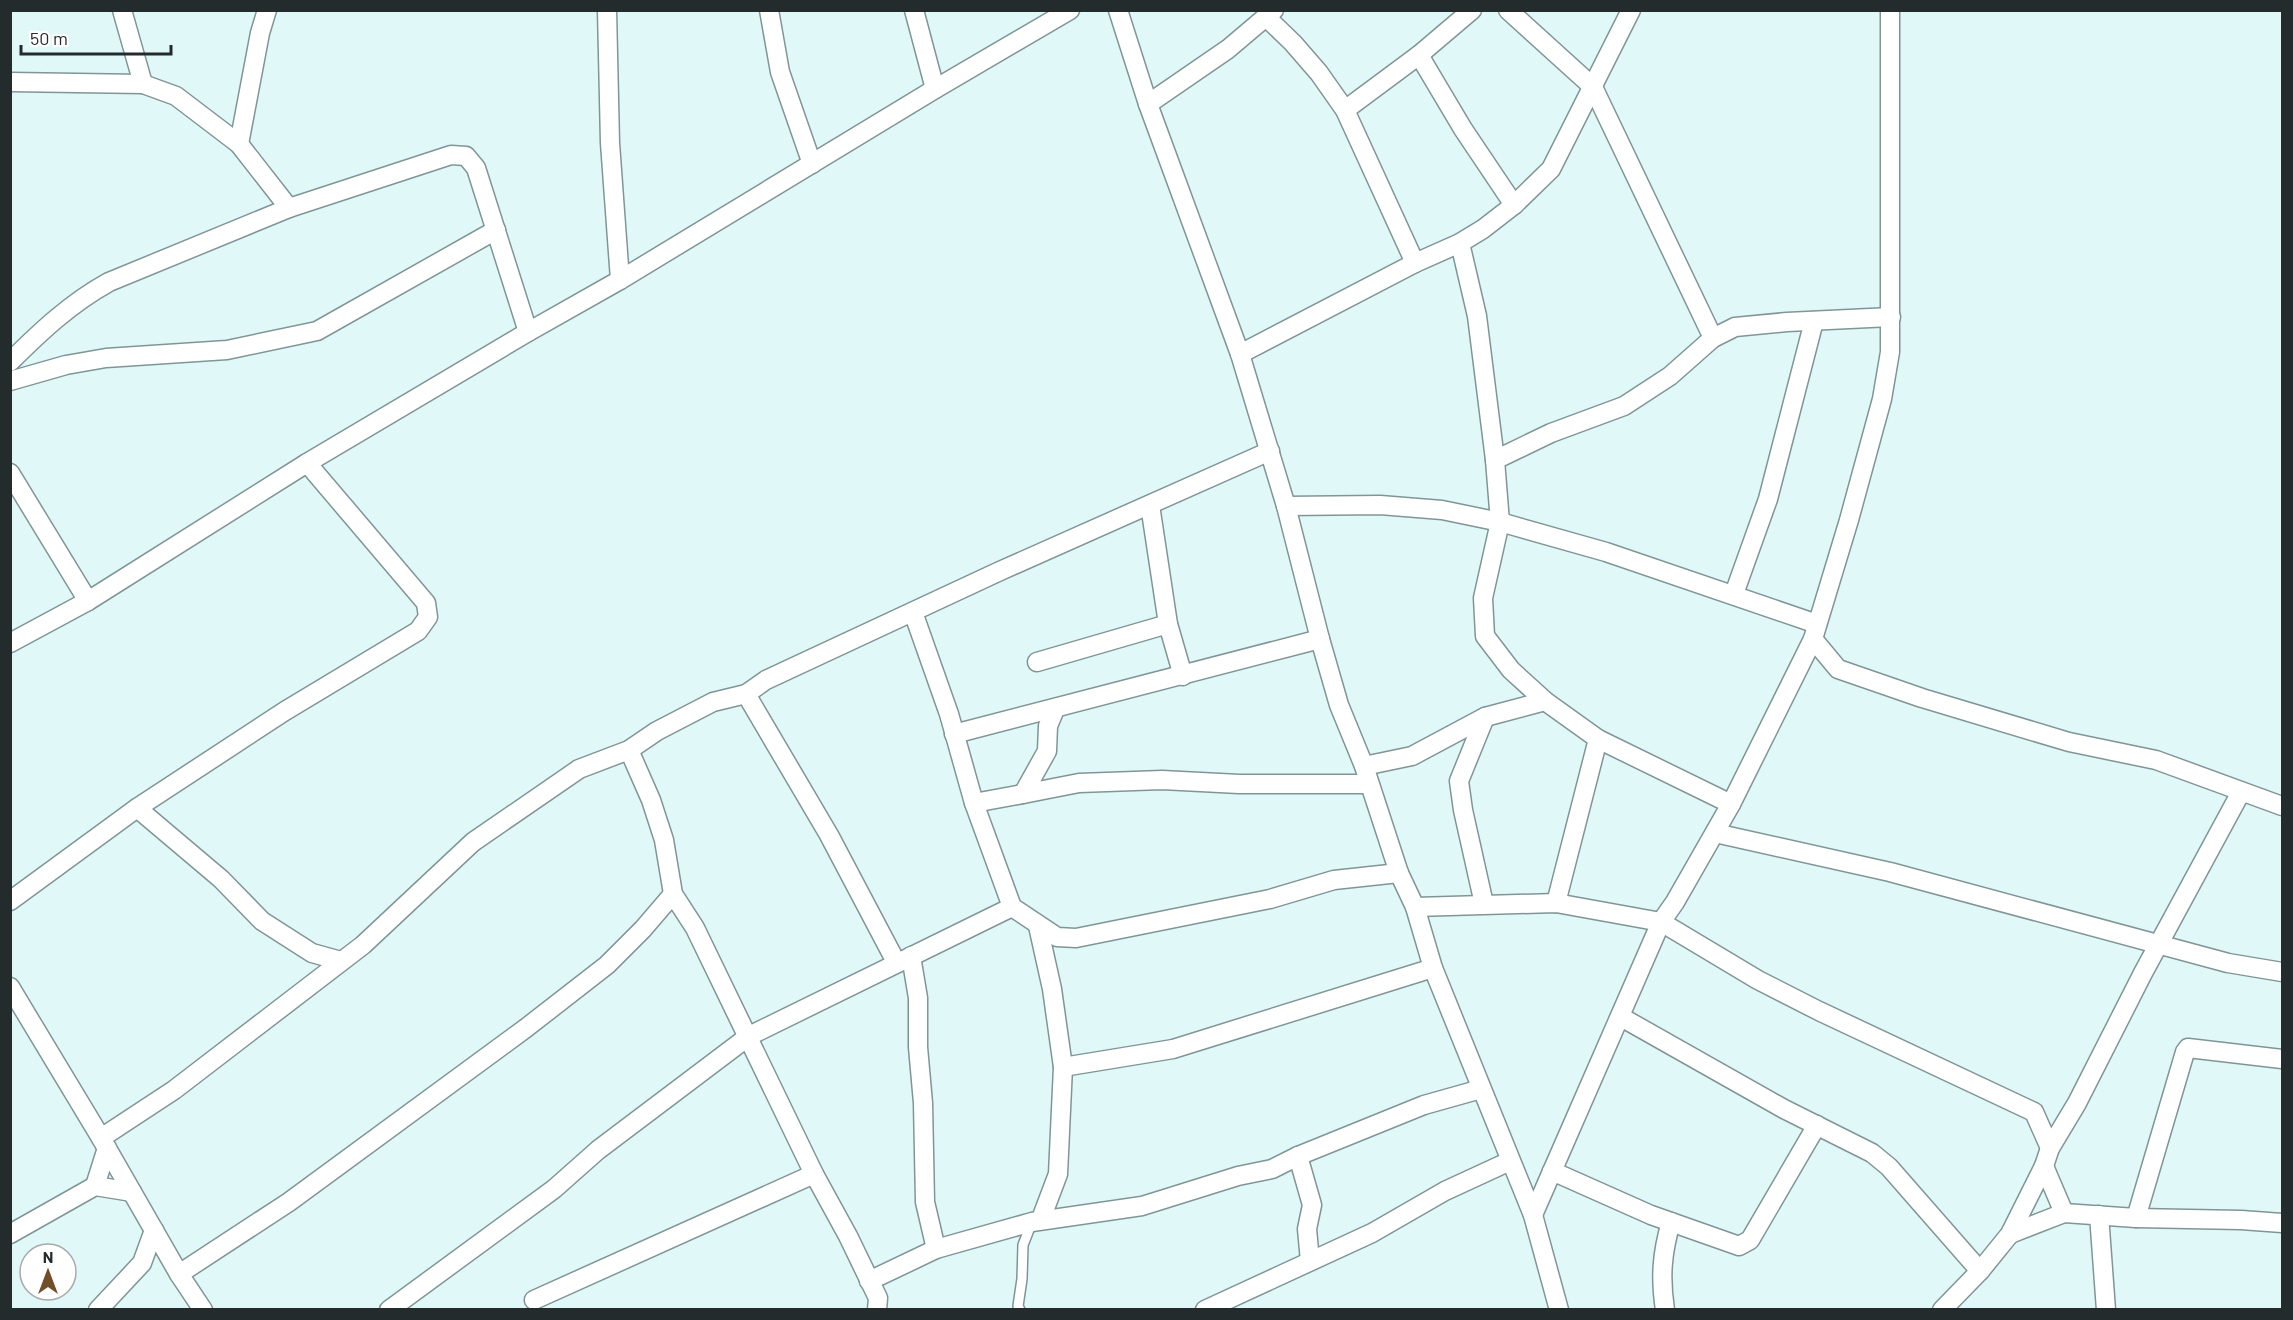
<svg xmlns="http://www.w3.org/2000/svg" width="2293" height="1320" viewBox="0 0 2293 1320" font-family="Barlow,sans-serif">
  <rect width="100%" height="100%" fill="#e1f8f9"/>
  <g fill="none" stroke-linecap="round" stroke-linejoin="round">
    <!-- service casing -->
    <g stroke="#809596" stroke-width="12">
      <path id="service" d="M1020,1310L1018,1306L1022,1279L1023,1245L1032,1222"/>
    </g>
    <!-- minor casing -->
    <g stroke="#809596" stroke-width="21">
      <g id="minor">
        <path d="M122,10L143,84"/>
        <path d="M607,10L610,143L620,280"/>
        <path d="M769,10L780,72L812,164"/>
        <path d="M914,10L935,89"/>
        <path d="M1118,10L1148,104L1240,354L1286,506L1320,639L1339,705L1364,766L1399,873L1415,907L1433,968L1533,1215L1559,1310"/>
        <path d="M1508,10L1593,87L1713,338"/>
        <path d="M1266,17L1293,43L1319,73L1345,110L1415,263"/>
        <path d="M1419,55L1463,129L1514,205"/>
        <path d="M10,82L143,84L176,96L239,144L289,208"/>
        <path d="M1148,104L1228,49L1274,10"/>
        <path d="M1345,110L1419,55L1472,10"/>
        <path d="M239,144L260,33L267,10"/>
        <path d="M1460,243L1477,316L1495,460L1500,522L1483,598L1485,636L1511,670L1545,701L1598,739L1731,804"/>
        <path d="M1240,354L1415,263L1460,243L1483,229L1514,205L1551,169L1631,10"/>
        <path d="M10,362C41,331 71,303 109,282L289,208L451,155L466,156L476,168L528,332"/>
        <path d="M10,381L66,365L106,358L227,350L317,331L496,230"/>
        <path d="M1495,460L1551,433L1624,406L1670,376L1713,338L1735,327L1787,322L1891,317"/>
        <path d="M10,473L88,601"/>
        <path d="M1150,505L1168,624L1183,676"/>
        <path d="M1286,506L1380,505L1442,510L1500,522L1606,552L1817,624"/>
        <path d="M1734,594L1768,499L1814,321"/>
        <path d="M913,612L949,714L974,803L1012,907"/>
        <path d="M1813,639L1838,669L1922,698L2069,742L2156,760L2282,806"/>
        <path d="M10,643L88,601L307,463L528,332L620,280L935,89L1070,10"/>
        <path d="M1037,662L1168,624"/>
        <path d="M746,694L829,835L896,962"/>
        <path d="M1055,709L1048,726L1047,751L1023,794L1079,783L1162,780L1239,784H1369"/>
        <path d="M954,734L1320,639"/>
        <path d="M629,750L651,800L664,840L673,894L695,928L814,1174L848,1236L878,1298L877,1310"/>
        <path d="M1364,766L1412,756L1485,717L1545,701"/>
        <path d="M974,803L1023,794"/>
        <path d="M137,808L221,879L262,921L312,953L341,961"/>
        <path d="M1715,833L1890,872L2228,963L2282,972"/>
        <path d="M10,901L137,808L285,711L418,631L428,617L426,603L307,463"/>
        <path d="M1556,903L1598,739"/>
        <path d="M1484,904L1463,810L1459,781L1485,717"/>
        <path d="M1415,907L1556,903L1661,922L1758,980L1819,1011L2034,1112L2050,1148"/>
        <path d="M1038,926L1052,989L1063,1067L1058,1174L1041,1219"/>
        <path d="M911,956L918,998V1047L923,1103L925,1202L936,1249"/>
        <path d="M10,987L101,1138L179,1274L203,1310"/>
        <path d="M1621,1017L1784,1109L1872,1153L1889,1167L1980,1271"/>
        <path d="M1063,1067L1173,1049L1433,968"/>
        <path d="M101,1138L174,1090L363,945L473,842L579,769L629,750L657,731L713,702L746,694L766,680L1000,571L1270,451"/>
        <path d="M1298,1156L1312,1205L1307,1229L1310,1261"/>
        <path d="M2044,1166L2064,1213"/>
        <path d="M1552,1171L1651,1215L1739,1246L1750,1240L1817,1125"/>
        <path d="M95,1186L107,1148"/>
        <path d="M1533,1215L1661,922L1675,902L1731,804L1813,639L1849,520L1882,399L1890,352V10"/>
        <path d="M2099,1215L2106,1310"/>
        <path d="M2136,1218L2185,1052L2188,1048L2282,1059"/>
        <path d="M10,1234L95,1186L132,1192"/>
        <path d="M2010,1234L2064,1213L2136,1218L2241,1220L2282,1223"/>
        <path d="M179,1274L289,1202L526,1028L607,965L643,929L673,894"/>
        <path d="M869,1281L936,1249L1032,1222L1142,1206L1238,1176L1272,1169L1298,1156L1424,1105L1481,1089"/>
        <path d="M534,1300L814,1174"/>
        <path d="M98,1310L142,1263L154,1230"/>
        <path d="M389,1310L554,1189L598,1150L749,1036L1012,907L1057,937L1076,938L1270,899L1334,880L1399,873"/>
        <path d="M1205,1310L1372,1233L1445,1191L1510,1161"/>
        <path d="M1665,1310C1660,1277 1662,1253 1671,1222"/>
        <path d="M1942,1310L1980,1271L2010,1234L2044,1166L2050,1148L2077,1103L2143,973L2241,792"/>
      </g>
    </g>
    <!-- service -->
    <use href="#service" stroke="#fff" stroke-width="9"/>
    <!-- minor -->
    <use href="#minor" stroke="#fff" stroke-width="18"/>
  </g>
  <!-- border -->
  <rect width="2293" height="1320" fill="none" stroke="#232b2c" stroke-width="24"/>
  <!-- north arrow -->
  <g transform="translate(48 1272)"><circle r="28" fill="#ffffff" stroke="#a7aaab" stroke-width="1.5"/>
  <path d="M0-4.5L10 22L0 15L-10 22Z" fill="#714e27"/>
  <text y="-9" font-size="16" font-weight="bold" text-anchor="middle" fill="#232b2c">N</text>
  </g>
  <!-- scale -->
  <path d="M21 45v9h150v-9" fill="none" stroke="#232b2c" stroke-width="3"/>
  <text x="30" y="45" font-size="18" fill="#232b2c" stroke="#ffffff" stroke-width="4.5" paint-order="stroke">50 m</text>
</svg>
